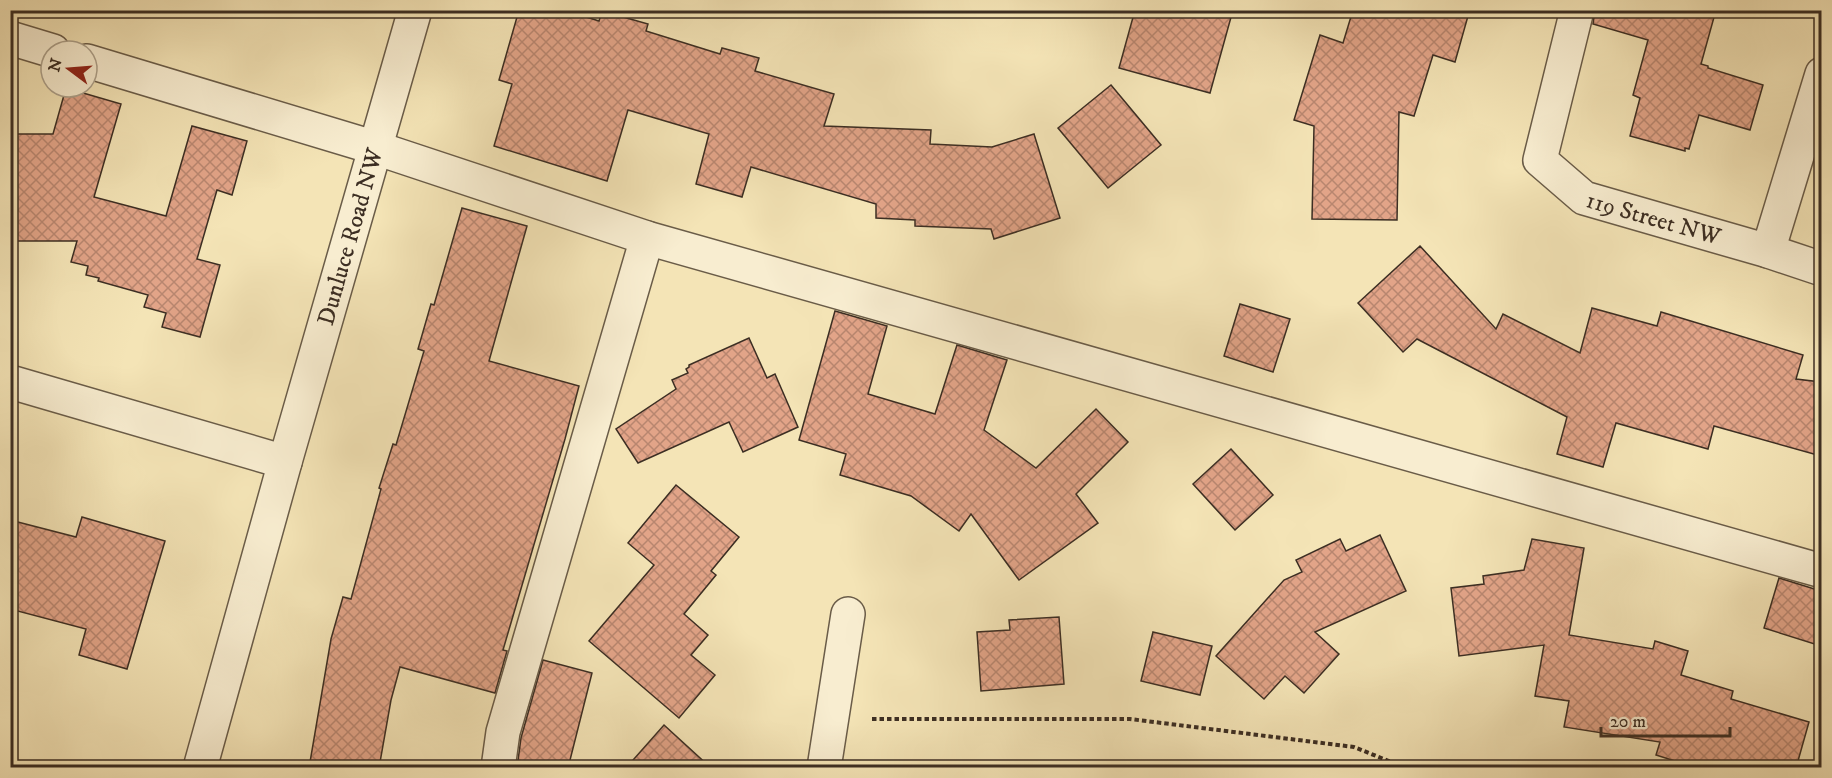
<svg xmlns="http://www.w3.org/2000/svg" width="1832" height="778" viewBox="0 0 1832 778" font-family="'IM FELL DW Pica',serif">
  <defs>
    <pattern id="building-cross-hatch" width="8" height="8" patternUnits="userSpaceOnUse" patternTransform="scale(1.5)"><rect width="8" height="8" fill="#e2a488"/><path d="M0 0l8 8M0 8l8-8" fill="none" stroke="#b8866f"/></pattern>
  </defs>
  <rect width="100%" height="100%" fill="#f4e4b6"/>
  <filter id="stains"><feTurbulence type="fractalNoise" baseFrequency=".00333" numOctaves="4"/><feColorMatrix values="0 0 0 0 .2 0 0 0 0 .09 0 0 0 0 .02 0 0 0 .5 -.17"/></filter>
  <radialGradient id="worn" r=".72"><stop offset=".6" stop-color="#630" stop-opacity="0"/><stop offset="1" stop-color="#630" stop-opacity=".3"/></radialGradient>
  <!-- building -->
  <g fill="url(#building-cross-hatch)" stroke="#3c2e23" stroke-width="1.5">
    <path d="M519,10H564L599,21L602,11L648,24L646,31L720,54L722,48L759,58L755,71L834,94L824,126L931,130L930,144L992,147L1034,134L1060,218L994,239L991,229L915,226V220L876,218V204L751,167L742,197L696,184L709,134L628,110L607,181L494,146L512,84L499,80Z"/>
    <path d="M1135,10H1233L1210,93L1119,68Z"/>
    <path d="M1353,10H1449L1468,16L1455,62L1433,55L1414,116L1399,112L1397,220L1312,219L1314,126L1294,120L1320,35L1343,43Z"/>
    <path d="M1595,10H1716L1701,64L1708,66V68L1763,85L1750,130L1699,115L1689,149L1685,148V151L1630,136L1640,98L1633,95L1648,40L1593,24Z"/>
    <path d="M1111,85L1161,145L1108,188L1058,128Z"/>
    <path d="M66,88L121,104L94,197L166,216L192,126L247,141L232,195L217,190L197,259L220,265L200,337L162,327L166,313L144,307L148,295L98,281L99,278L86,275L88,266L71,262L77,241H10V134H53Z"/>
    <path d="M462,208L527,226L489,361L579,386L565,439L503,650L507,651L495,693L400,667L391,700L379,768H309L331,639L343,597L351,599L381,489L379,488L393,444L396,445L424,351L418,349L431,304L434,305Z"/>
    <path d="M1420,246L1496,329L1503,314L1580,353L1592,308L1657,326L1661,312L1803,355L1796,379L1821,382V456L1714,426L1708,449L1616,423L1603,467L1557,454L1567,417L1417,339L1403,352L1358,303Z"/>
    <path d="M1240,304L1290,319L1273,372L1224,356Z"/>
    <path d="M835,311L887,326L868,394L935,414L957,345L1007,360L984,430L1036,468L1096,409L1128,442L1076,494L1098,523L1019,580L971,514L959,531L911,496L840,475L846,454L799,440Z"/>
    <path d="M749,338L767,378L775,374L798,427L743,452L729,422L638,463L616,429L676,389L672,380L688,373L686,369L689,367V365Z"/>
    <path d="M1231,449L1273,495L1235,530L1193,484Z"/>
    <path d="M676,485L739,537L711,571L716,575L684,614L708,635L691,655L715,675L679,718L589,641L654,565L628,543Z"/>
    <path d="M82,517L165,541L127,669L79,655L86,629L10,609V520L76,537Z"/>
    <path d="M1380,535L1406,591L1315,632L1339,654L1304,693L1285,676L1264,699L1216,656L1284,580L1302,572L1296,560L1340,539L1346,551Z"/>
    <path d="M1532,539L1584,548L1569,635L1653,649L1655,641L1688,651L1681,675L1733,691L1731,699L1809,722L1796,768H1697L1656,755L1660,742L1564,727L1569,701L1535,696L1544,645L1459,656L1451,588L1484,584L1483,576L1524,570Z"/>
    <path d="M1779,578L1821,591V646L1764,628Z"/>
    <path d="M1059,617L1064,684L981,691L977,632L1010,630L1009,620Z"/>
    <path d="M1153,632L1212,646L1200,695L1141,681Z"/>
    <path d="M543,660L592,673L568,768H517L521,738Z"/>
    <path d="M664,725L711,768H626Z"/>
  </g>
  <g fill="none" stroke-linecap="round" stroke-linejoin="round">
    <!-- minor casing -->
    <g stroke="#6a5c48" stroke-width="36">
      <g id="minor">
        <path id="s1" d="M1577,10L1540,160L1584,198L1768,251L1822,269"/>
        <path d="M10,38L53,51"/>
        <path d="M87,61L376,148L647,238L1822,571"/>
        <path d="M1768,251L1822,74"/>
        <path d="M14,383L285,462"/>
        <path id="s2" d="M200,768L285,462L415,10"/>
        <path d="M498,768L503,732L647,238"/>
        <path d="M824,768L848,614"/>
      </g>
    </g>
    <!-- path -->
    <path stroke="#3c2e23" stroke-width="4" stroke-dasharray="4.5 3" stroke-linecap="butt" d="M872,719H1130L1354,747L1406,768"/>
    <!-- minor -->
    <use href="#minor" stroke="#f8edd0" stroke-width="33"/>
  </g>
  <g text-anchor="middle" stroke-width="6" stroke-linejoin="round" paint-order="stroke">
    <!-- street labels -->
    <g font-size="24" fill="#3c2e23" stroke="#f8edd0">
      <text dy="8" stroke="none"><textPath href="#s1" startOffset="285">119 Street NW</textPath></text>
      <text dy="8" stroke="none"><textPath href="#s2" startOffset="552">Dunluce Road NW</textPath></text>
    </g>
  </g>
  <!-- margin -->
  <rect width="1832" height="778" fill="none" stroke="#f4e4b6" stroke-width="36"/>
  <rect x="12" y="12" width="1808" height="754" fill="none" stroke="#3c2e23" stroke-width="3"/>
  <rect x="18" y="18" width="1796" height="742" fill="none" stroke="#3c2e23" stroke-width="1.5"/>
  <!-- north arrow -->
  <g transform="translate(69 69) rotate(286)"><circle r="28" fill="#f8edd0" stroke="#ada18b" stroke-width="1.5"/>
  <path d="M0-4.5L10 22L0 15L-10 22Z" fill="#8f2418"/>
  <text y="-9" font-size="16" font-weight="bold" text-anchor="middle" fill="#3c2e23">N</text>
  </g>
  <!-- scale -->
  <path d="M1601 727v9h129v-9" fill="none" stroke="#3c2e23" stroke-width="3"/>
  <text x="1610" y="727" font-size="18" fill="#3c2e23" stroke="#f8edd0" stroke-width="4.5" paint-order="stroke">20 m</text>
  <rect width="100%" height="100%" filter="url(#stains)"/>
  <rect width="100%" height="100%" fill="url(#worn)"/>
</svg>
